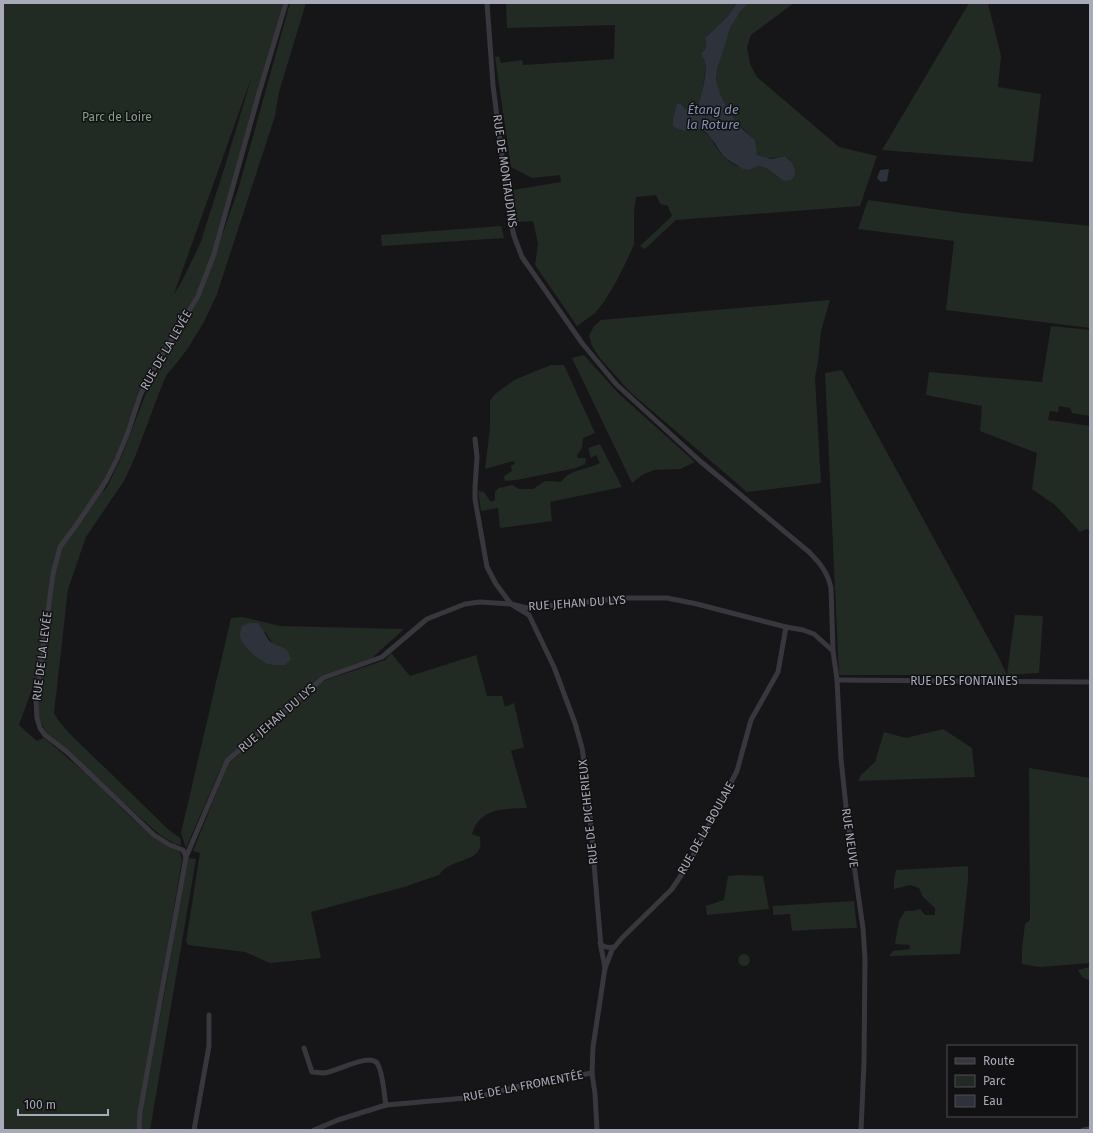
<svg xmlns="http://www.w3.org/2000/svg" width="1093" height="1133" viewBox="0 0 1093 1133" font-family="'Fira Sans',sans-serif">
  <rect width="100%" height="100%" fill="#161618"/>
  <!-- green -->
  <g fill="#222a24" fill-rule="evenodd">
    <path d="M3,3H284L212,254L197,293L191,304L148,374L111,468L103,492L107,487L120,460L150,383L198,300L205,284L238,190L290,3H306L279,92L275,116L217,294L204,322L186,351L166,376L159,393L135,457L124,481L86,537L68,589L54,713L58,720L69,733L169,830L180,838L181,845L175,844L160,835L49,736C45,730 41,724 39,717C36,699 42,674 44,656L19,725L37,741L44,738C62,753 80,768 97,784C123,809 147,837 180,852L182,860L136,1130H3ZM252,76L225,166L200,244L181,283L174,294Z"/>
    <path d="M506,3H737L727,17L705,38C707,46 707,48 701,54L706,63L703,91L700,103L695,113L693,111L686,109L681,104L686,131C711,124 710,142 723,156C730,164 739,167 749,170L759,166L766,168L778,177L791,161L785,156C778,157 761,161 757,153C755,149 755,144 755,140C737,125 711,94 717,69C719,61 722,53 725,45C727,40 727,33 730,28C734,18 742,10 749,3H794L751,35L747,47L750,64L757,77L839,147L877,156L860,206L676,220L645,249L640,246L672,216L668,206L660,204L656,195L636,197L634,211V244L629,256L616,282L604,302L595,313L577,326L535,265L538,244L533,221L517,222L513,190L561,182L560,175L532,178L511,167L495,57L499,56L501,63L522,60L523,65L614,59L615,25L507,28Z"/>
    <path d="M969,3H988L1001,56L998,87L1041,94L1033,162L882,150Z"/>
    <path d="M868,200L962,213L1090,226V328L946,310L954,241L858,229Z"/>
    <path d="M501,226L504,238L382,246L381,235Z"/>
    <path d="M830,300L821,331L818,362L815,377L821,483L747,492L630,392L599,357L592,346L589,336L594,326L601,320Z"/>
    <path d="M1051,326L1090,330V416L1072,413L1070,408L1059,406L1058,412L1050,411L1048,420L1090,426V530L1087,529L1080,532L1055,505L1032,489L1037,453L980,431L982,406L926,395L929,372L1042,382Z"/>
    <path d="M584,355L618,393L695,462L680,469L654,470L642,475L632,483L572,358Z"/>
    <path d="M551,365H564L595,433L583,438L582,448L577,455L578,458H586L585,464L576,468L516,480L505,481L504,476L512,471L511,466L515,464L513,461L485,469L490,428V401L495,394L514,380Z"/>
    <path d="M842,370L998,656L1007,675L1015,615L1043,616L1039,673L1007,675H839L825,373Z"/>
    <path d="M600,444L622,487L550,502L552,521L500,528L498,508L481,511L478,491L484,492L491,502L495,500V492L499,488L512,485L519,489H533L545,481L561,482C570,469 586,470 600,463L596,455L591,458L588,448Z"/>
    <path d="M242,617L280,626L404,629L372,658L323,676L224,761L186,848L181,833L231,618ZM265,631L285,665H271L261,660Z"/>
    <path d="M391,653L410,676L476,655L487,696H502L505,707L514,703L524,747L511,751L527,808C504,809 480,807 472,834L480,837C480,840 481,844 480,847C477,862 449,859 439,875L404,887L311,912L321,958L270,963L245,952L188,945L186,941L200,853L193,851L228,764L320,683L326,680L385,660Z"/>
    <path d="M943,729L972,748L975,777L858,781L861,775L875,762L884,732L906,738Z"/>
    <path d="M1029,768L1090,778V963L1040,967L1022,964V948L1025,924L1030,920Z"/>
    <path d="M187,858L196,859L150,1130H140L142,1111L166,985Z"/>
    <path d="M968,866V880L960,954L889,956L893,951L910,949L909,945L895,944L899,921L905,911H913L920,909L925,915H935V908L923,897L919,888L910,885L894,889V880L896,870Z"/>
    <path d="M741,875L763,876L769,909L707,915L706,906L724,900L728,876Z"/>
    <path d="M854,901L857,928L825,929L792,931L790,914L773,915V906Z"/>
    <circle cx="744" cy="960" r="6"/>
    <path d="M1090,967V981L1082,977L1078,970Z"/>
  </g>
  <!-- water -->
  <g fill="#2d323b">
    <path d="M737,3H749L740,12L730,28L726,42L717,69L716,80L720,94L730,113L743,130L755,140L757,154L760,156L771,159L785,156C792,162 797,168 794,177L791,180L784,181L766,168L759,166L749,170C743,170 740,167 735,164C724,159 720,152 714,142C711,139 709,134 706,132C694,125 687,136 673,126V119L677,104H681L686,109L693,111L695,113C700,104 708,72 705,62C704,59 702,56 701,54C707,48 707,46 705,38L727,17Z"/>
    <path d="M889,169L887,181L881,182L877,178L880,170Z"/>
    <path d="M249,623H258C262,628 265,634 268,639C275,649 288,643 291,659L285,665C281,665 276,665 272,665C262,664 241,646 240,636C240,633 241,629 242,626Z"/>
  </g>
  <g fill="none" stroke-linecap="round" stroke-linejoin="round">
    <!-- minor -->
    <g stroke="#37373d" stroke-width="5">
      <path d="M487,3L493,85L509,213L514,236L522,257L582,343L616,384L700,461L809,552C820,563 828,573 831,588L833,651L837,680L841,759L847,816L863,928L865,959L864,1062L861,1130"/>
      <path d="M475,439L477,457L475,487V499L487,567L496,584L511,604L529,615L554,667L575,723L582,748L587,780L601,947L605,968"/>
      <path d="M837,680L1090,682"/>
      <path d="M186,857L227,761L323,678L382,657L427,619L465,604L480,602L511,604L527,608L626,598H667L697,604L786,627L803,630L814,634L833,651"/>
      <path d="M600,943C604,948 609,948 614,947"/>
      <path d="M304,1048L312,1072C316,1072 320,1073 324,1073C336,1072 368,1053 377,1063C383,1071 384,1095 386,1105"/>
      <path d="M139,1130L140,1112L186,857L183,850L170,845L154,835L67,752L45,735L40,728L37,718L36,700L53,574L60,547L77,524L106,481L117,459L128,432L140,396L149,377L198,296L214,254L259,93L286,3"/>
      <path d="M194,1130L209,1046V1015"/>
      <path d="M314,1130L338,1120L386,1105L477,1097L524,1085L592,1073"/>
      <path d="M597,1130L595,1094L592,1073L593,1047L605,968L612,950L622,938L672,889L688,865L737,771L751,720L778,672L786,627"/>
      <path d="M1083,1130L1090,1129"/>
    </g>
  </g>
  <g text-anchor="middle" stroke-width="3" stroke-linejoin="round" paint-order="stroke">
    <!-- park labels -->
    <g font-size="12" fill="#81a189" stroke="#111113">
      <text x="117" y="121">Parc de Loire</text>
    </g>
    <!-- street labels -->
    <g font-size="12" fill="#a9aab7" stroke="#111113">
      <text transform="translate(505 171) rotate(82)" y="4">RUE DE MONTAUDINS</text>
      <text transform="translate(166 350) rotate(-60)" y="4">RUE DE LA LEVÉE</text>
      <text transform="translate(577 603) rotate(-4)" y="4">RUE JEHAN DU LYS</text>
      <text transform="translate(42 656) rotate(-83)" y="4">RUE DE LA LEVÉE</text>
      <text x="964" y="685">RUE DES FONTAINES</text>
      <text transform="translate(277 718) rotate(-41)" y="4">RUE JEHAN DU LYS</text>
      <text transform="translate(588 812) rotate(-96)" y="4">RUE DE PICHERIEUX</text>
      <text transform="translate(706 828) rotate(-61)" y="4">RUE DE LA BOULAIE</text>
      <text transform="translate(850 838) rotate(82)" y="4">RUE NEUVE</text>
      <text transform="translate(523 1086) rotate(-11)" y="4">RUE DE LA FROMENTÉE</text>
    </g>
    <!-- water labels -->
    <g font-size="13" font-style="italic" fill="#8291b0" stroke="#111113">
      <text x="713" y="114">Étang de<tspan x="713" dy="15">la Roture</tspan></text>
    </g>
  </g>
  <!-- border -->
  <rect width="1093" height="1133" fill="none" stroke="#a9aab7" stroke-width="8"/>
  <!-- legend -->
  <rect x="947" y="1045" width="130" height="72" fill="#111113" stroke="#4e4e55"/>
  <rect x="955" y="1058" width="20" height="6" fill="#37373d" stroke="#4e4e55"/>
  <text x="983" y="1065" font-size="12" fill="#a9aab7">Route</text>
  <rect x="955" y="1075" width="20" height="12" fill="#222a24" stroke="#4e4e55"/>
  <text x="983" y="1085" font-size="12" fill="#a9aab7">Parc</text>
  <rect x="955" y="1095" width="20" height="12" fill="#2d323b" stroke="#4e4e55"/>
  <text x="983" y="1105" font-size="12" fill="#a9aab7">Eau</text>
  <!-- scale -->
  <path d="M18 1109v6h90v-6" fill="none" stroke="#a9aab7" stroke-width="2"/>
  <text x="24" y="1109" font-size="12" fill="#a9aab7" stroke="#111113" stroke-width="3" paint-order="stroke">100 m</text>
</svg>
